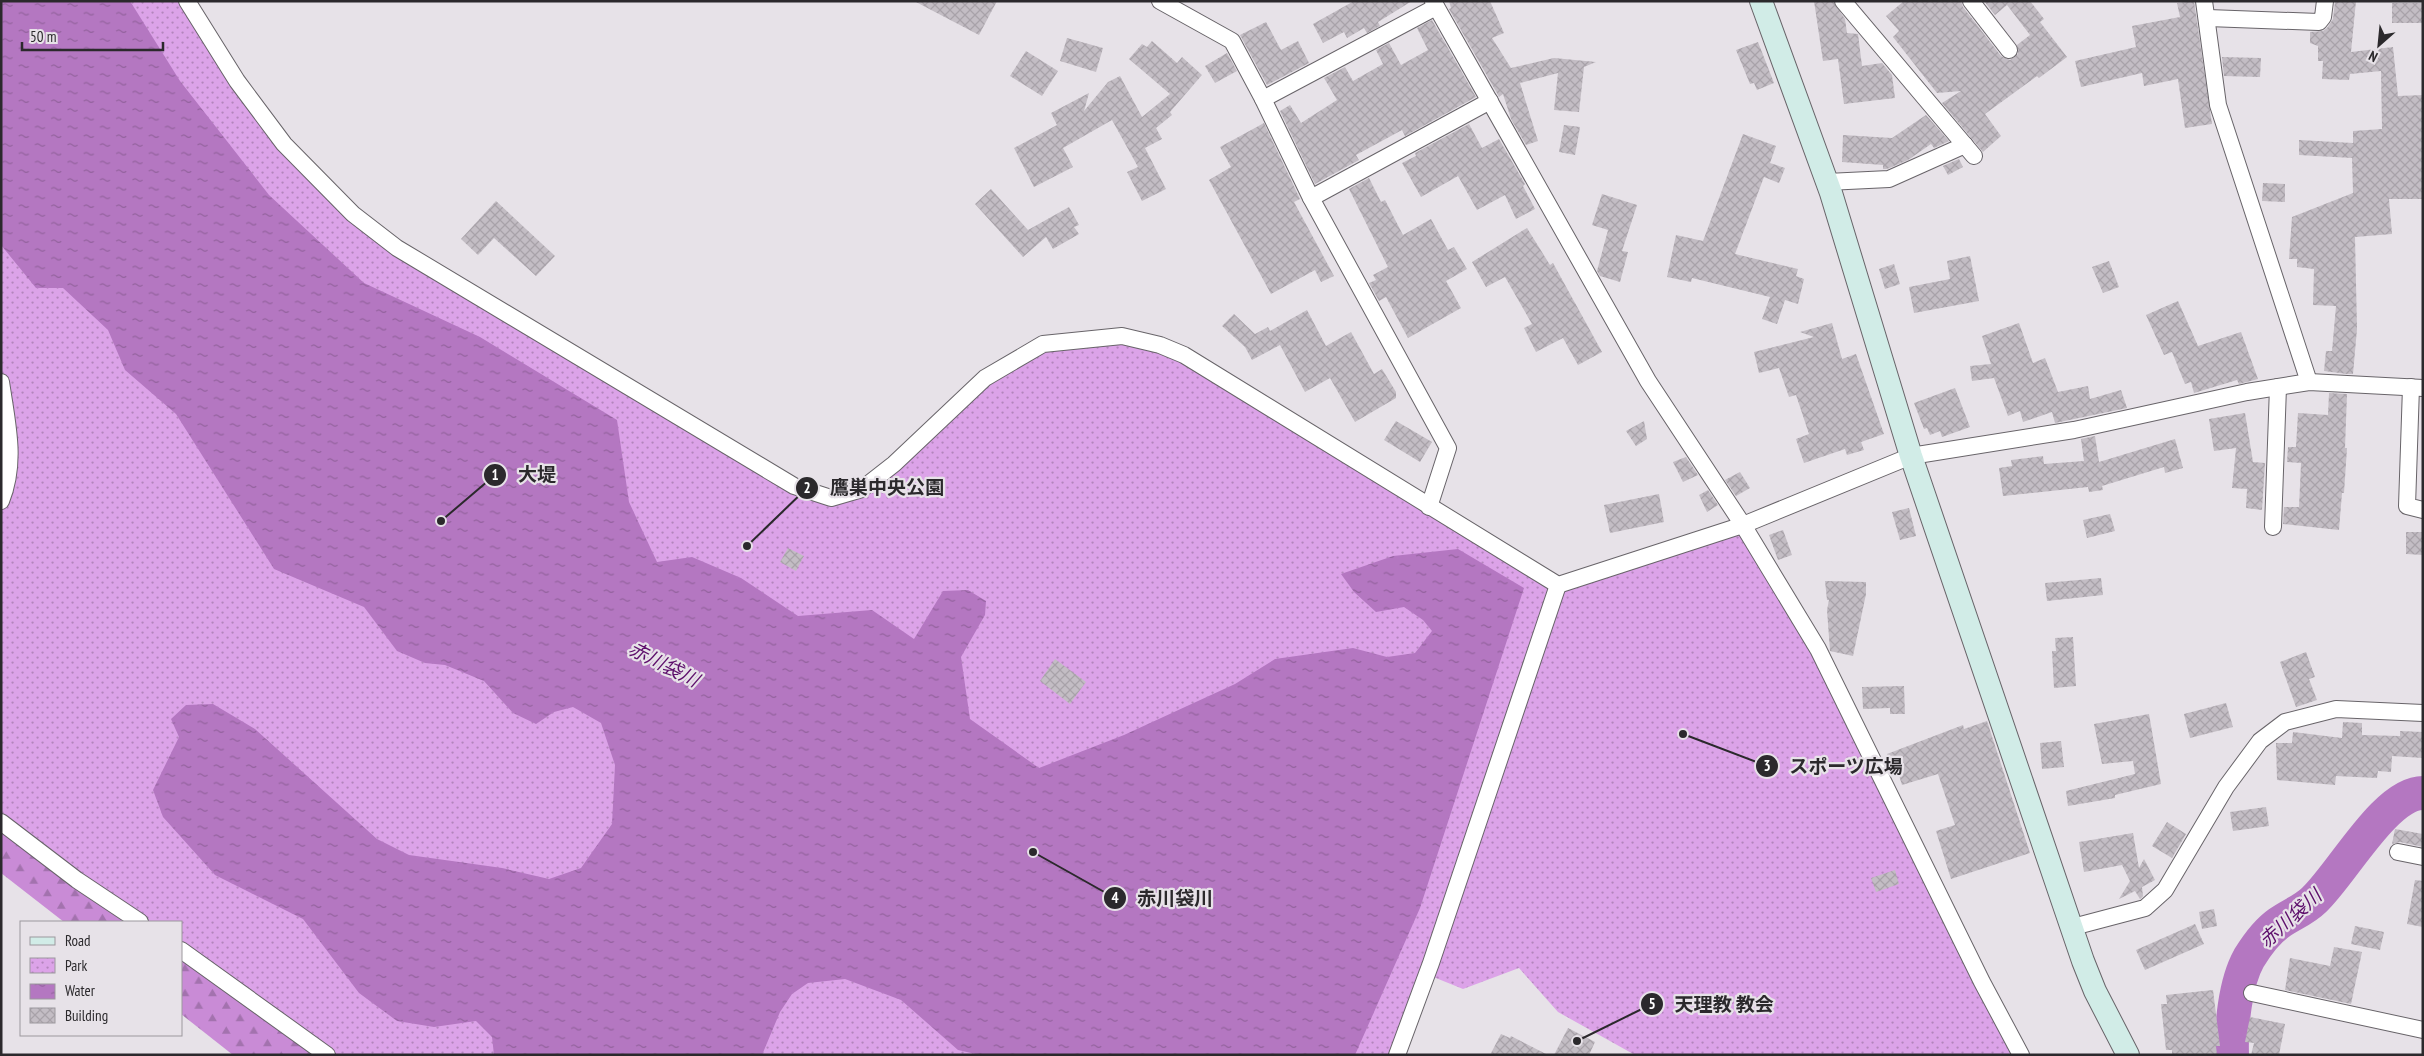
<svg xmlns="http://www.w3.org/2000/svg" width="2424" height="1056" viewBox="0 0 2424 1056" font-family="'PT Sans Narrow','Noto Sans JP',sans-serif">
  <defs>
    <pattern id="forest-firs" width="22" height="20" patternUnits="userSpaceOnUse" patternTransform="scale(1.25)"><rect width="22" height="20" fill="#c98bd6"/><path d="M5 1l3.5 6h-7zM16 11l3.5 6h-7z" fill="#a372ae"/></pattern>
    <pattern id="park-dots" width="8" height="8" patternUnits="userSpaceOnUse" patternTransform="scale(1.25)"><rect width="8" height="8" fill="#dca3e8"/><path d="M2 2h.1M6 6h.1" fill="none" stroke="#b385bc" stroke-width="1.8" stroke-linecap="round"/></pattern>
    <pattern id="water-ripples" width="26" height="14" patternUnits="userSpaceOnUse" patternTransform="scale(1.25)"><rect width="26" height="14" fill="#b477c1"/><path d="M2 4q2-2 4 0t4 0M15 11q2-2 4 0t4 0" fill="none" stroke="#93629d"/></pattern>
    <pattern id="building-cross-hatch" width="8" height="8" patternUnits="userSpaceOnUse" patternTransform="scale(1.25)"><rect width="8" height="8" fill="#c3bdc4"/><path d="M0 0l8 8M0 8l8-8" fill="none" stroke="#a8a2a9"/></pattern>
  </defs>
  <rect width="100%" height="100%" fill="#e7e2e8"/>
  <!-- forest -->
  <g fill="url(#forest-firs)">
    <path d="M1,822L140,922H64L1,873Z"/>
    <path d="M181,950L327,1055H233L181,1014Z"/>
  </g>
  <!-- park -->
  <path fill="url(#park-dots)" d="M1,1H187L237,81L353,214L830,498L862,489L1022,355L1076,339L1160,345L1558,584L1743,525L1818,649L2021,1055H1635L1558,1012L1519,968L1463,989L1426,974L1397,1055H327L181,950V922H140L1,822V501L9,482L1,382Z"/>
  <!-- water -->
  <path fill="url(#water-ripples)" d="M1,1H130L180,81L269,195L364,283L480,337L617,420L629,502L657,562L692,557L741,578L798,616L872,610L914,639L943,591L968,590L986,601L985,615L961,657L970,719L1039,768L1124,735L1235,684L1275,659L1353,648L1387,657L1415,653L1432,631L1423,620L1404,607L1376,612L1354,592L1341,574L1393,556L1458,549L1524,588L1420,908L1355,1055H980L958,1050L901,1000L845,979L808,983L792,994L780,1012L762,1055H494L492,1037L476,1021L434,1027L397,1021L359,993L303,919L215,875L163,817L153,790L179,737L171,719L186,705L213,704L255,729L377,839L409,855L502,868L549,879L581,868L612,824L615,765L601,723L573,707L554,712L536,724L513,713L484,681L445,665L425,663L397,651L364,607L274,569L176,414L125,370L108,330L63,288H36L1,245Z"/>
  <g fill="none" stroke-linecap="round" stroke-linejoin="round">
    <!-- river -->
    <path stroke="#b477c1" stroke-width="34" d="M2232,1055C2231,1026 2235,983 2249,958C2257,945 2266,932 2279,923C2290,915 2304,910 2314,900C2342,874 2385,793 2423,793"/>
  </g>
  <!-- building -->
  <g fill="url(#building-cross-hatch)">
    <path d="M914,1H997L979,35Z"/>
    <path d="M1354,1H1412L1378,22L1380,26L1367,33L1364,28L1347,38L1344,32L1323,43L1313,24Z"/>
    <path d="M1449,1H1490L1504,33L1492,38L1511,68L1554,58L1596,62L1584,67L1579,112L1554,110L1558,73L1520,83L1538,141L1526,145L1511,119L1503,94L1499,97L1498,95L1449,9L1451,8Z"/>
    <path d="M1814,1H1833L1845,19L1847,33L1858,34L1862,66L1882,63L1892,75L1895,98L1844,104L1838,59L1823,61Z"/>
    <path d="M1904,1H1961L1963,7L2001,56L2010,60L2018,54L2017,45L2030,35L2007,5L1995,15L1984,1H2030L2044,19L2040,22L2067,57L2039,78L2037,76L1985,114L2001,136L1983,152L1942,103L1961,91L1937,93L1893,37L1899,31L1886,16Z"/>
    <path d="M2194,1L2212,124L2185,128L2178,79L2144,86L2142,73L2081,87L2075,61L2136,47L2132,26L2180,17L2177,3Z"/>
    <path d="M2335,1H2356L2351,52L2393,47L2398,96L2423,95V199H2389L2392,234L2355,237L2357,329L2353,374H2347L2324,371L2326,351H2332L2336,306L2313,305L2314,269L2297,267V259H2289L2292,217L2353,193L2352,158L2299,155V140L2353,143V131L2382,129L2381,71L2350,74L2349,80L2322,79L2323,61H2318V46L2310,43V32L2323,31L2327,28L2333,19Z"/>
    <rect x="2392" y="3" width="31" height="20"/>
    <path d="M1432,20L1476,97L1405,136L1402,130L1356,155L1359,160L1315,184L1280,111L1290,105L1301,123L1337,100L1324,78L1345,67L1353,81L1383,64L1376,50L1389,43L1401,65L1428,50L1417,28Z"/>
    <path d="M1266,22L1281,50L1298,41L1309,63L1267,85L1240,35Z"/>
    <path d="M1067,38L1103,48L1096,72L1060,61Z"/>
    <path d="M1152,41L1177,63L1182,57L1202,75L1170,112L1172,115L1156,128L1162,139L1145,148L1166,189L1142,201L1127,172L1138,167L1112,120L1063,148L1073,167L1034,187L1014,148L1057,125L1051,113L1089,93L1084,111L1108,82L1120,76L1142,117L1170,94L1129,59L1142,44L1147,47Z"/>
    <path d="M1758,42L1774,83L1757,90L1754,83L1750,84L1736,50Z"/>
    <path d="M1026,51L1058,71L1042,96L1010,76Z"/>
    <path d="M1227,53L1237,71L1215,83L1205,66Z"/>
    <path d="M2222,57L2261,58L2260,77L2224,76Z"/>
    <path d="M1926,115L1949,141L1934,148L1931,144L1908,160L1887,169H1883V165L1842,162L1843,135L1892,138Z"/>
    <path d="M1264,123L1300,199L1294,202L1334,276L1321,282L1315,270L1271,294L1209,180L1231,167L1220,147Z"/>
    <path d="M1469,124L1482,148L1499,139L1525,184L1523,186L1535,209L1516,219L1505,195L1477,210L1458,176L1421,197L1402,163L1416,156L1415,153Z"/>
    <path d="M1564,125L1580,127L1575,155L1559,152Z"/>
    <path d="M1743,134L1776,146L1770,163L1785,168L1779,183L1764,177L1735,254L1798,269L1796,276L1804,279L1798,304L1785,300L1777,324L1762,319L1770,297L1692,278L1691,282L1667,277L1676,235L1703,241Z"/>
    <path d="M1959,159L1963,167L1948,175L1943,166Z"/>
    <path d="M1369,178L1381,202L1385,200L1403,235L1431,219L1448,250L1454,247L1467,269L1446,281L1461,308L1408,338L1386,297L1379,301L1369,283L1376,280L1373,275L1388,267L1349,189Z"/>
    <path d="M2263,183L2285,184V202L2262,201Z"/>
    <path d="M991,189L1028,230L1069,207L1079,225L1074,227L1079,234L1053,249L1046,237L1023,257L975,204Z"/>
    <path d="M1602,194L1637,205L1622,251L1628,252L1620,282L1600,276L1597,271L1608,230L1592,225Z"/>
    <path d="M496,201L555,256L536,276L494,238L478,255L461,239Z"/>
    <path d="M1527,228L1550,265L1553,263L1602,352L1578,365L1563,338L1536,352L1524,328L1532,324L1505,277L1486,287L1472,262Z"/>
    <path d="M1970,256L1979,301L1914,313L1909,287L1950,279L1947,261Z"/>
    <path d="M2109,261L2119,287L2103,293L2092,267Z"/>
    <path d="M1894,264L1900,284L1885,289L1879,269Z"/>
    <path d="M2178,301L2198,346L2241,332L2258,379L2239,384L2237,380L2194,393L2191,382L2185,384L2172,352L2164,355L2146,315Z"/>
    <path d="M1307,310L1326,346L1351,332L1374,374L1382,369L1396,392V398L1355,422L1330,378L1305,392L1280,345L1252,360L1245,347L1222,326L1234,314L1255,334L1268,327L1270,331Z"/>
    <path d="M1832,323L1842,359L1856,354L1884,434L1861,442L1864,450L1847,455L1845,449L1804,463L1796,439L1809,434L1796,395L1789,397L1779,368L1759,373L1754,352L1814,337L1800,332Z"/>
    <path d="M2019,323L2033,363L2045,358L2058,392L2088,386L2090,399L2121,390L2127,408L2055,423L2052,412L2023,422L2020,411L2008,416L1994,378L1972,381L1970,366L1991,364L1982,336Z"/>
    <path d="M1955,388L1970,427L1942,437L1940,431L1930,435L1927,428L1924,429L1914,403Z"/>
    <path d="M2329,393L2347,394L2345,448H2347L2344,493H2342L2339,530L2283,524L2284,507H2299L2301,463L2287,462L2288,447H2296L2298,413L2328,415Z"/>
    <path d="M2245,413L2253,462L2265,463L2262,510L2246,508L2247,489L2232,488L2236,448L2214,451L2209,419Z"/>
    <path d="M1396,421L1432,442L1420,462L1384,440Z"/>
    <path d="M1644,421L1647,439L1636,446L1626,431Z"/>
    <path d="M2095,436L2099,462L2175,439L2183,468L2165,473L2164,467L2102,486L2103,490L2089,492L2088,487L2003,496L1999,468L2012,466L2011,460L2043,456L2044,464L2084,461L2081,439Z"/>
    <path d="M1686,457L1698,475L1683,482L1673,462Z"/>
    <path d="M1740,472L1750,488L1736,496L1725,480Z"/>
    <path d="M1708,490L1718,505L1707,512L1699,495Z"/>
    <path d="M1659,494L1664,522L1610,533L1604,505Z"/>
    <path d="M1909,508L1916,536L1900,540L1892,512Z"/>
    <path d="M2110,514L2115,531L2087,538L2083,520Z"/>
    <path d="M1783,530L1792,555L1778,560L1769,535Z"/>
    <path d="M2406,532H2423V555L2406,554Z"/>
    <path d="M788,548L804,556L796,571L780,562Z"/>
    <path d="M2101,578L2103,595L2047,601L2045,583Z"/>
    <path d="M1825,581L1866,582V594L1853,656L1830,651L1827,610L1829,600H1827Z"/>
    <path d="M2073,637L2076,686L2054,688L2052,651H2056L2055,638Z"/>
    <path d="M2306,652L2315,677L2309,679L2317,700L2296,707L2280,662Z"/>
    <path d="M1055,659L1086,682L1070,704L1040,681Z"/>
    <path d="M1904,686L1905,714H1890V708L1863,709L1862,687Z"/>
    <path d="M2226,703L2233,727L2190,738L2184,714Z"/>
    <path d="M2149,714L2161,784L2115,795V798L2068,806L2066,791L2135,774L2133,761L2102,764L2094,724Z"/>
    <path d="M1987,721L2030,853L1951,879L1936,831L1955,825L1938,774L1902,785L1897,769L1893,770L1887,754L1963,725L1964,729Z"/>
    <path d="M2343,722L2362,723V735L2400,736V731L2423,732V758L2392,756L2391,772L2378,771L2377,778L2336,776L2335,785L2277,780L2276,743H2292L2293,732L2342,738Z"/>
    <path d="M2061,741L2064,767L2042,769L2040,743Z"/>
    <path d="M2266,807L2269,826L2233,831L2230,812Z"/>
    <path d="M2167,822L2186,834L2172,858L2152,846Z"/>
    <path d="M2395,829L2423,834V847L2400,842L2392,844Z"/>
    <path d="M2133,833L2139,868L2144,859L2155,880L2142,887L2143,896L2140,899L2135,891L2119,899L2130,881L2122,865L2084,872L2079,842Z"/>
    <path d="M1895,870L1899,884L1876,892L1871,878Z"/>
    <path d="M2415,880L2423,881V927L2407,924Z"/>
    <path d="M2214,909L2217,926L2202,929L2199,912Z"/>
    <path d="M2195,924L2204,944L2145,970L2136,950Z"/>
    <path d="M2355,926L2384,932L2380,950L2351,944Z"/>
    <path d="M2334,947L2362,952L2351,1004L2285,990L2290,958L2330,966Z"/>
    <path d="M2213,990L2220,1046H2216L2217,1055H2172V1050H2166L2161,1004H2167L2166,995Z"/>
    <path d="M2250,1017L2285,1024L2279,1055H2251L2254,1043L2245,1042Z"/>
    <path d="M1568,1028L1595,1042L1589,1055H1554Z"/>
    <path d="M1501,1034L1510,1038L1511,1036L1548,1055H1490Z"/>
  </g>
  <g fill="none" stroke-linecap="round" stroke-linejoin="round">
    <!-- street casing -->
    <g stroke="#686469" stroke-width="18">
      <g id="street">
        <path d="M187,1L237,81L284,144L353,214L397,248L794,486L831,498L862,489L894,464L985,378L1043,344L1122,336L1160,345L1184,355L1558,585L1743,525L1911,456L2074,430L2247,392L2309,382L2423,388"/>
        <path d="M1160,1L1232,41L1263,99L1311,198L1448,448L1429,507"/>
        <path d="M1433,1L1648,381L1743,525L1818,649L1982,982L2021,1055"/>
        <path d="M1843,1L1974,156"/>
        <path d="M1971,1L2009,50"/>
        <path d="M2204,1L2218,105L2309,382"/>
        <path d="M2208,18L2319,22L2323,17L2325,1"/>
        <path d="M1263,99L1436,7"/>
        <path d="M1827,182L1889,179L1965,145"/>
        <path d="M1311,198L1490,101"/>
        <path d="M1,382C7,423 17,462 1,501"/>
        <path d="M2411,387L2407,506L2423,510"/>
        <path d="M2273,527L2278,387"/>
        <path d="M1,822L77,880L140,922"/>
        <path d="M2398,852L2423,857"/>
        <path d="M2073,927L2145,908L2165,890L2226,787L2260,741L2285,722L2336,709L2423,713"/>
        <path d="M181,950L327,1055"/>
        <path d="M2252,993L2423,1030"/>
        <path d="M1397,1055L1431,963L1558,585"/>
      </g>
    </g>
    <!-- secondary casing -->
    <g stroke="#686469" stroke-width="24">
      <path id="secondary" d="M1761,1L1831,193L1911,456L2083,961L2095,991L2128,1055"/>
    </g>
    <!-- street -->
    <use href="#street" stroke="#fff" stroke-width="16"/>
    <!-- secondary -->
    <use href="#secondary" stroke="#d1ece7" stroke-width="22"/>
  </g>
  <g text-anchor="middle" stroke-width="4.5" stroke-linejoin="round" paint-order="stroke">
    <!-- water labels -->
    <g font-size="19" font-style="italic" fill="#5d0e6b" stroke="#e7e2e8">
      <text transform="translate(664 664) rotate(27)" y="7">赤川袋川</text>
      <text transform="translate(2290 918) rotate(-42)" y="7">赤川袋川</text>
    </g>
  </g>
  <!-- callouts -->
  <path fill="none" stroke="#2b292c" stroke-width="2" d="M441 521L495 475M747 546L807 488M1683 734L1767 766M1033 852L1115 898M1577 1041L1652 1004"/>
  <g fill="#2b292c" stroke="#e7e2e8" stroke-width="2">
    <circle cx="441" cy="521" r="5"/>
    <circle cx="747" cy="546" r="5"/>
    <circle cx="1683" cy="734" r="5"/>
    <circle cx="1033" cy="852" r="5"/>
    <circle cx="1577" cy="1041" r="5"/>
    <circle cx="495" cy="475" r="12"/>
    <circle cx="807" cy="488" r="12"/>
    <circle cx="1767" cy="766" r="12"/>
    <circle cx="1115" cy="898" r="12"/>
    <circle cx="1652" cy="1004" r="12"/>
  </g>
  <g font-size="15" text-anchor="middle" font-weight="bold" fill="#fff">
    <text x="495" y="480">1</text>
    <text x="807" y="493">2</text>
    <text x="1767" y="771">3</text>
    <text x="1115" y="903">4</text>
    <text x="1652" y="1009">5</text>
  </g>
  <g font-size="19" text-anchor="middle" font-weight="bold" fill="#2b292c" stroke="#e7e2e8" stroke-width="4.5" stroke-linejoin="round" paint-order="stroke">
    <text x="537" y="481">大堤</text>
    <text x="887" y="494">鷹巣中央公園</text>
    <text x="1846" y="773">スポーツ広場</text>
    <text x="1175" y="905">赤川袋川</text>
    <text x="1724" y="1011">天理教 教会</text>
  </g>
  <!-- border -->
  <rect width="2424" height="1056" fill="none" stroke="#2b292c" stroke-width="5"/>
  <!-- legend -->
  <rect x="20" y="921" width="162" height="115" fill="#e7e2e8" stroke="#9c989d"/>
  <rect x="30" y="937" width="25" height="8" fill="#d1ece7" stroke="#9c989d"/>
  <text x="65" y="946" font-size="15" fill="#2b292c">Road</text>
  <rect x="30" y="958" width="25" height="15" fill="url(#park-dots)" stroke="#9c989d"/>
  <text x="65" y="971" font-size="15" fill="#2b292c">Park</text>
  <rect x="30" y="984" width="25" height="15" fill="url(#water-ripples)" stroke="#9c989d"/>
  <text x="65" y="996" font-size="15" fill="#2b292c">Water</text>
  <rect x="30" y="1008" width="25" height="15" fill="url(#building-cross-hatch)" stroke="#9c989d"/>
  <text x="65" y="1021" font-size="15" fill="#2b292c">Building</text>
  <!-- north arrow -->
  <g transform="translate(2379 45) rotate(207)" stroke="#e7e2e8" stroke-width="4" paint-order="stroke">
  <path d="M0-4L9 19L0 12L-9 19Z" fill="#2b292c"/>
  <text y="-8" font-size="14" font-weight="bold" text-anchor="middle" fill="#2b292c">N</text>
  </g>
  <!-- scale -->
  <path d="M22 42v8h141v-8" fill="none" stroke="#2b292c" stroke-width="2.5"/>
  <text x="30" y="42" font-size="15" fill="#2b292c" stroke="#e7e2e8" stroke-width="4" paint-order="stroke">50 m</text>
</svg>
